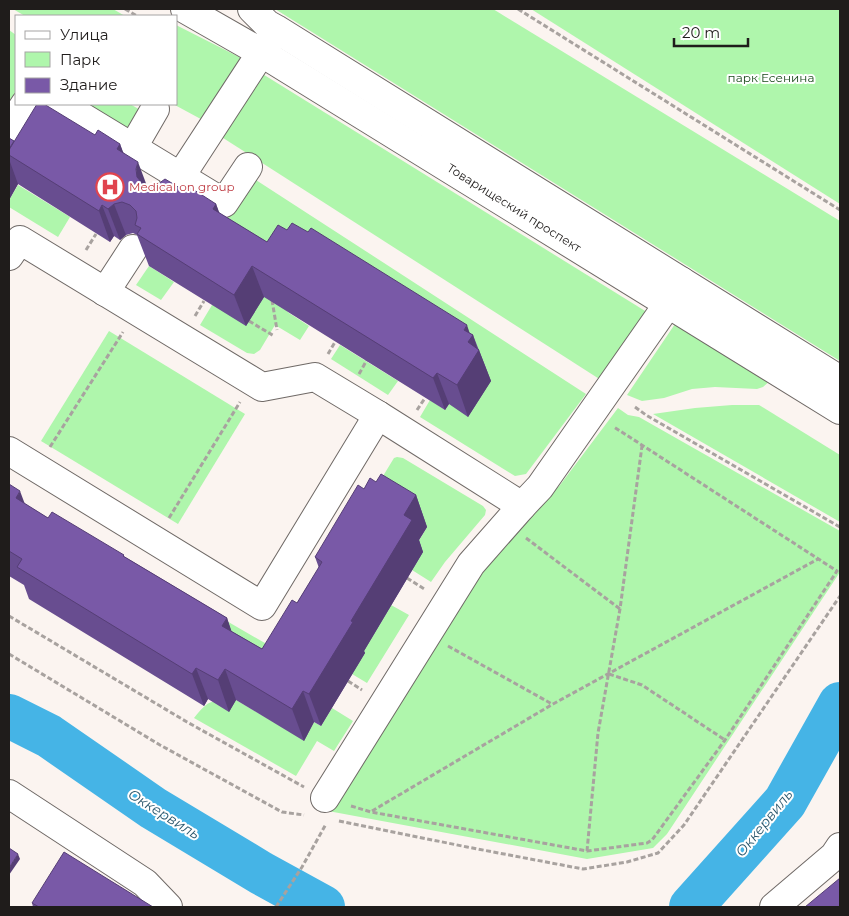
<svg xmlns="http://www.w3.org/2000/svg" width="849" height="916" viewBox="0 0 849 916" font-family="Montserrat,sans-serif">
  <rect width="100%" height="100%" fill="#fbf4f0"/>
  <!-- green -->
  <g fill="#aff6ac">
    <path d="M13,9H113L125,16H25Z"/>
    <path d="M275,9H493L840,221V361Z"/>
    <path d="M531,9H840V204Z"/>
    <path d="M176,25L251,63L210,124L173,104H176Z"/>
    <path d="M9,30L16,35V96L9,108Z"/>
    <path d="M261,73L650,314L604,382L220,136Z"/>
    <path d="M81,104H130L142,111L128,133Z"/>
    <path d="M253,178L586,394L526,474L515,476L420,417L430,400L445,410L449,404L220,230Z"/>
    <path d="M18,185L70,217L58,237L9,207V200Z"/>
    <path d="M149,266L174,282L161,300L136,285Z"/>
    <path d="M267,292L289,313L309,326L300,340L275,325L260,350L254,354L247,353L200,325L212,305Z"/>
    <path d="M675,324L771,380L763,387L757,389L715,387L692,389L664,398L642,401L627,395Z"/>
    <path d="M109,331L245,414L178,524L41,441Z"/>
    <path d="M340,345L398,381L388,395L331,359Z"/>
    <path d="M732,405H759L840,455V522L653,414L695,408Z"/>
    <path d="M618,408L628,415L639,417L840,531V572L667,834L653,848L587,859L328,811L476,574L560,485Z"/>
    <path d="M397,457L403,458L483,506L486,510L485,515L445,562L431,582L412,570L415,547L427,527L273,681L234,657L225,620L277,650L394,458Z"/>
    <path d="M391,605L409,615L367,683L352,674L356,649L380,624Z"/>
    <path d="M236,700L304,740L314,722L321,726L332,708L353,721L334,751L317,741L296,776L194,718C210,698 211,701 236,700Z"/>
  </g>
  <g fill="none" stroke-linecap="round" stroke-linejoin="round">
    <!-- river -->
    <g stroke="#45b4e6" stroke-width="44">
      <path d="M9,716L49,736L153,808L261,873L323,907"/>
      <path d="M691,907L785,802L840,704"/>
    </g>
    <!-- minor casing -->
    <g stroke="#6f6966" stroke-width="30">
      <g id="minor">
        <path d="M185,9L262,53L840,410"/>
        <path d="M252,9L267,24L276,29L840,380"/>
        <path d="M61,104L224,203L248,167"/>
        <path d="M9,128L25,104"/>
        <path d="M133,147L155,109"/>
        <path d="M171,191L272,36"/>
        <path d="M9,256L20,240L262,387L315,377L378,415"/>
        <path d="M105,292L133,249"/>
        <path d="M9,451L262,606L378,415L522,506L540,487L668,304L681,281"/>
        <path d="M9,794L145,883L168,907"/>
        <path d="M325,798L471,564L522,506"/>
        <path d="M774,907L834,856L840,847"/>
      </g>
    </g>
    <!-- path -->
    <g stroke="#a8a29f" stroke-width="3" stroke-dasharray="5 2.5" stroke-linecap="butt">
      <path d="M125,9L137,16"/>
      <path d="M518,9L840,210"/>
      <path d="M86,250L96,234"/>
      <path d="M272,300L277,330"/>
      <path d="M195,316L204,301"/>
      <path d="M249,321L274,336"/>
      <path d="M328,354L335,342"/>
      <path d="M359,374L368,358"/>
      <path d="M635,407L646,415L840,527"/>
      <path d="M417,410L425,398"/>
      <path d="M50,447L123,332"/>
      <path d="M169,518L240,402"/>
      <path d="M526,538L620,609"/>
      <path d="M407,578L426,590"/>
      <path d="M9,616L187,722L304,787"/>
      <path d="M448,646L552,704"/>
      <path d="M9,654L160,745L282,812L304,815"/>
      <path d="M609,674L642,685L725,740"/>
      <path d="M348,681L362,690"/>
      <path d="M351,806L371,812L587,851L647,843L652,840L725,740L837,571L614,427"/>
      <path d="M372,811L553,704L818,559"/>
      <path d="M339,821L467,847L583,869L627,862L658,853L684,825L840,596"/>
      <path d="M587,851L598,733L620,609L642,446"/>
      <path d="M276,907L302,867L326,824"/>
    </g>
    <!-- minor -->
    <use href="#minor" stroke="#fff" stroke-width="28"/>
  </g>
  <!-- wall -->
  <g fill="#684d90">
    <path d="M95,135L120,144L123,153L146,185L185,191L216,204L219,213L267,242L287,230L473,335L491,381L468,417L449,404L445,410L264,297L246,326L149,266L137,235L133,233L126,235L120,240L114,236L110,242L18,184L9,200V138L14,141Z"/>
    <path d="M376,482L416,495L427,527L419,540L423,552L364,651L365,653L321,726L314,722L304,741L236,700L229,712L208,699L204,706L29,599L24,585L9,576V484L25,504L48,518L125,557L227,618L231,631L262,649L297,603L319,568L315,557L364,489Z"/>
    <path d="M32,903L153,907H33Z"/>
  </g>
  <!-- shaded-wall -->
  <g fill="#553e75">
    <path d="M120,144L132,175L117,149Z"/>
    <path d="M9,159L18,184L9,200Z"/>
    <path d="M138,162L150,194L137,177L136,169Z"/>
    <path d="M114,204L126,235L120,240L108,209Z"/>
    <path d="M216,204L228,235L213,209Z"/>
    <path d="M102,205L114,236L110,242L99,211Z"/>
    <path d="M252,266L264,297L246,326L234,295Z"/>
    <path d="M467,325L471,337L473,335L478,351L479,350L491,381L468,417L457,385L468,342L464,330Z"/>
    <path d="M437,373L449,404L445,410L433,378Z"/>
    <path d="M20,491L32,523L16,498Z"/>
    <path d="M416,495L427,527L419,540L423,552L364,651L365,653L321,726L309,694L351,621L404,515Z"/>
    <path d="M227,618L238,650L222,626Z"/>
    <path d="M196,668L208,699L204,706L192,674Z"/>
    <path d="M225,669L236,700L229,712L218,680Z"/>
    <path d="M303,691L314,722L304,741L292,709Z"/>
    <path d="M18,854L20,859L9,875V868Z"/>
  </g>
  <!-- building -->
  <g fill="#7959a7" stroke="#553e75">
    <path d="M37,104H44L95,135L98,130L120,144L117,149L138,162L136,169L137,177L143,184L150,186L158,184L165,179L185,191L188,186L216,204L213,209L267,242L278,225L287,230L292,223L308,232L311,228L467,325L464,330L473,335L468,342L479,350L457,385L437,373L433,378L252,266L234,295L137,234L141,228L135,225L137,218L136,211L130,205L122,202L114,204L108,209L102,205L99,211L9,155V150Z"/>
    <path d="M9,138L14,141L9,149Z"/>
    <path d="M381,474L416,495L404,515L412,520L351,621L353,622L309,694L303,691L292,709L225,669L218,680L196,668L192,674L17,567L22,559L9,551V484L20,491L16,498L48,518L52,512L124,555L123,556L227,618L222,626L262,649L292,600L297,603L322,562L315,557L358,485L364,489L370,478L376,482Z"/>
    <path d="M9,848L18,854L9,868Z"/>
    <path d="M64,852L153,907H39L32,903Z"/>
    <path d="M840,878V907H805Z"/>
  </g>
  <!-- icons -->
  <defs>
    <g id="hospital-ring" transform="scale(1.4375)"><circle r="9.5" fill="#fff" stroke="#e0444e" stroke-width="1.5"/><path d="M-5-5h3v3.5h4V-5h3V5h-3V1.5h-4V5h-3Z" fill="#e0444e"/></g>
  </defs>
  <g fill-rule="evenodd">
    <use href="#hospital-ring" x="110" y="187"/>
  </g>
  <g text-anchor="middle" stroke-width="4" stroke-linejoin="round" paint-order="stroke">
    <!-- park labels -->
    <g font-size="12" fill="#19491a" stroke="#fff">
      <text x="771" y="82">парк Есенина</text>
    </g>
    <!-- health labels -->
    <g font-size="12" fill="#be3a42" stroke="#fff" text-anchor="start">
      <text x="129" y="191">Medical on group</text>
    </g>
    <!-- street labels -->
    <g font-size="12" fill="#1f1c1b" stroke="#fff">
      <text transform="translate(514 208) rotate(32)" y="4">Товарищеский проспект</text>
    </g>
    <!-- water labels -->
    <g font-size="14" font-style="italic" fill="#2a576d" stroke="#fff">
      <text transform="translate(164 814) rotate(32)" y="5">Оккервиль</text>
      <text transform="translate(764 823) rotate(-51)" y="5">Оккервиль</text>
    </g>
  </g>
  <!-- border -->
  <rect width="849" height="916" fill="none" stroke="#1f1c1b" stroke-width="20"/>
  <!-- legend -->
  <rect x="15" y="15" width="162" height="90" fill="#ffffff" stroke="#a5a4a4"/>
  <rect x="25" y="31" width="25" height="8" fill="#ffffff" stroke="#a5a4a4"/>
  <text x="60" y="40" font-size="15" fill="#1f1c1b">Улица</text>
  <rect x="25" y="52" width="25" height="15" fill="#aff6ac" stroke="#a5a4a4"/>
  <text x="60" y="65" font-size="15" fill="#1f1c1b">Парк</text>
  <rect x="25" y="78" width="25" height="15" fill="#7959a7" stroke="#a5a4a4"/>
  <text x="60" y="90" font-size="15" fill="#1f1c1b">Здание</text>
  <!-- scale -->
  <path d="M674 38v8h74v-8" fill="none" stroke="#1f1c1b" stroke-width="2.5"/>
  <text x="682" y="38" font-size="15" fill="#1f1c1b" stroke="#ffffff" stroke-width="4" paint-order="stroke">20 m</text>
</svg>
